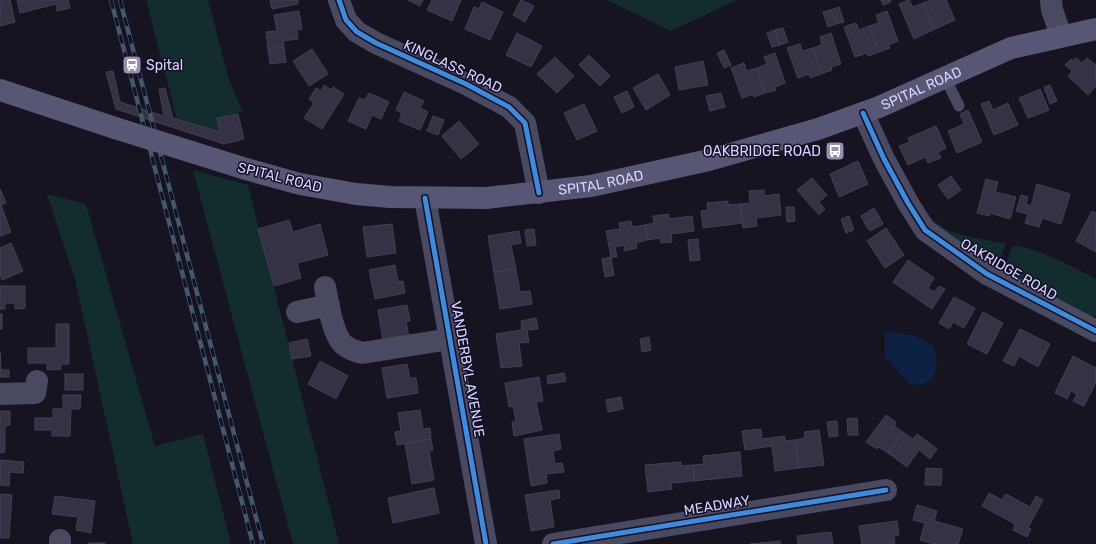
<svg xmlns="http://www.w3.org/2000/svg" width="1096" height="544" viewBox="0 0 1096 544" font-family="Rubik,sans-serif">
  <rect width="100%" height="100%" fill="#161421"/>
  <!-- green -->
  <g fill="#132c2d">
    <path d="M146,0H208L229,80L243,112L217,118L220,132L177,119Z"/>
    <path d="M607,0H737L671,31Z"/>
    <path d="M193,170L248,185L339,544H293Z"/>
    <path d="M47,194L86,204L155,446L203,434L231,544H133L75,279Z"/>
    <path d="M922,211L945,229L961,235L1006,244L996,269L937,230Z"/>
    <path d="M1013,245C1044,251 1069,265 1096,279V316H1089L1003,272Z"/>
  </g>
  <!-- water -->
  <path fill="#0d2144" d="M885,332C908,334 914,333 934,347L937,364L934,377L924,384L911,385L885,357Z"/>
  <!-- building -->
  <g fill="#343243" stroke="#433f54">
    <path d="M0,0H10L15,22L0,26Z"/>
    <path d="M17,0H68L70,8L57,11L56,4L20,13Z"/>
    <path d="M270,0H298V4L272,9Z"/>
    <path d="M408,0H423L420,6Z"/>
    <path d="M432,0H461L452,21L427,10Z"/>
    <path d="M521,0L534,6L525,22L513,15Z"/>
    <path d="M881,0H890L891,2L883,5Z"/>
    <path d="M909,0L913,7L923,3L935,29L914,39L899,4Z"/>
    <path d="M931,0H946L955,20L935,29L923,3Z"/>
    <path d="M482,2L503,12L490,40L465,29L474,7L479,9Z"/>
    <path d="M839,7L844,22L836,24L831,10Z"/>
    <path d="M831,10L836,24L828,27L823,12Z"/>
    <path d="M299,11L302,29L297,30L298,39L283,41L284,47L268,49L266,32L277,31L274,15Z"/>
    <path d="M887,11L898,41L888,45L890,48L879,52L869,26L879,23L876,15Z"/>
    <path d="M856,23L859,30L869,26L879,52L868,56L867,53L855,57L844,27Z"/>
    <path d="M783,28L788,42L780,45L775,30Z"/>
    <path d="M775,30L780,45L772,47L767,33Z"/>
    <path d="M517,33L542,46L531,67L506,55Z"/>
    <path d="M831,33L841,64L831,67L832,70L821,74L813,48L822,45L820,37Z"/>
    <path d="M800,44L802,51L813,48L821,74L810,78L809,74L798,78L787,48Z"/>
    <path d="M284,47L286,62L270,64L268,49Z"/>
    <path d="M312,49L328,74L309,86L293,61Z"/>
    <path d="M724,50L731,65L724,68L717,53Z"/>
    <path d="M775,53L785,83L775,87L776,90L765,93L757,68L767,64L764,57Z"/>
    <path d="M589,55L599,65L589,75L579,65Z"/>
    <path d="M555,57L574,76L557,93L537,74Z"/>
    <path d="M1076,58L1082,63L1087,58L1096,65V86L1088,95L1068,76L1072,71L1065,65L1071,59L1074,61Z"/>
    <path d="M703,61L708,85L679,90L675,67Z"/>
    <path d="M744,63L746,71L757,68L765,93L754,97L753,94L742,98L731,68Z"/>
    <path d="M599,65L610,76L600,86L589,75Z"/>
    <path d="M113,71L120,102L164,116L159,89L165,88L173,118L220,132L217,118L238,114L244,139L224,144L116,109L106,72Z"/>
    <path d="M658,74L670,95L646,110L633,88Z"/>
    <path d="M324,85L331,90L333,87L344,94L322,129L304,118L314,103L309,99L316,88L321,91Z"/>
    <path d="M1050,85L1057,101L1050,104L1044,87Z"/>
    <path d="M1040,89L1049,110L1028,118L1019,98Z"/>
    <path d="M627,91L634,107L622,113L614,97Z"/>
    <path d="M404,92L424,101L420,108L428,112L420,130L399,121L402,113L396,110Z"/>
    <path d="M369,93L389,102L381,119L372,115L366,129L348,121L359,98L365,100Z"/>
    <path d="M721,93L725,107L710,111L706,96Z"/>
    <path d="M989,101L993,110L1008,103L1018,125L994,135L981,104Z"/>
    <path d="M584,104L597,131L577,140L564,113Z"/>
    <path d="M968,110L982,142L957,153L948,131L964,124L960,114Z"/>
    <path d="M433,116L444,120L438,135L427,131Z"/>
    <path d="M459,121L479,144L461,159L442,136Z"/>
    <path d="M936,126L946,148L938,152L941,158L928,163L925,157L908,165L899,146L910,142L908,138Z"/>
    <path d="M858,161L868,184L839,197L830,174Z"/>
    <path d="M951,176L956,183L943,192L938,185Z"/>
    <path d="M812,178L827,195L819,202L825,209L819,215L797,190Z"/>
    <path d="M986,179L998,182L995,192L1016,197L1010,219L990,213L989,216L977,213Z"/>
    <path d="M956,183L961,190L948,199L943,192Z"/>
    <path d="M1037,184L1070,194L1061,224L1042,218L1039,227L1025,223L1028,214L1016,211L1021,195L1028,197L1026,204L1031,206Z"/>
    <path d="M0,189L6,203L1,205L11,232L0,236Z"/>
    <path d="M764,190V196L779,194L781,215L756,218L757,226L743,228L740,204L750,203L749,191Z"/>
    <path d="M728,201V205L740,204L743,223L703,228L701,211L708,210L707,203Z"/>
    <path d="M786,207H794L795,221L787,222Z"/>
    <path d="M874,208L879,216L865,224L861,216Z"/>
    <path d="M1092,211L1096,213V252L1076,241Z"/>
    <path d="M669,214V219L692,216L694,231L671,234L672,242L661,243L660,238L647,240L645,225L654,223L653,216Z"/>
    <path d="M849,216L854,230L846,233L841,219Z"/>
    <path d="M879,216L883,224L870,231L865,224Z"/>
    <path d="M289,220L293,232L320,224L328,255L297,263L301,278L274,286L258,229Z"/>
    <path d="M631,221L632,227L645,225L647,240L636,243L637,248L625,251L624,245L615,247L617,257H611L606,231L620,229L619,223Z"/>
    <path d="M392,224L396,253L367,257L363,227Z"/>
    <path d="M886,228L904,255L885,268L867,241Z"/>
    <path d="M534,229L536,245L527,246L525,230Z"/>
    <path d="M519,231L521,243L511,245L516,269L494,272L488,236Z"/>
    <path d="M698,239L700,260L690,261L688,240Z"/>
    <path d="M11,243L23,271L2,280L0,275V248Z"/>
    <path d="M611,257L614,275L605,277L602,259Z"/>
    <path d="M908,260L934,278L928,288L934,292L939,286L945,289L932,309L893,282Z"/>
    <path d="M395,265L398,282L403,281L405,293L375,299L369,270Z"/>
    <path d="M516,269L520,292L530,291L532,304L500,309L494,272Z"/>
    <path d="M0,286H25V308L15,309V303H5V309H0Z"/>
    <path d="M954,297L975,308L964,328L953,322L949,329L939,323Z"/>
    <path d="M407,305L410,321H406L409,337L383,341L378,310Z"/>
    <path d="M983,312L1003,323L987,354L967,344Z"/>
    <rect x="0" y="314" width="2" height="15"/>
    <path d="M536,318L538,329L527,330L529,342L519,343L522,366L501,368L496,334L522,330L521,321Z"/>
    <path d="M56,324H69V364H61V369L47,370V363H28V348H56Z"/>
    <path d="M1020,329L1050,344L1038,367L1019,356L1014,366L1003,361Z"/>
    <path d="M649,337L651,350L642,352L640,339Z"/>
    <path d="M307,339L311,356L292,359L289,343Z"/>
    <path d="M0,352L1,370H9V377H0Z"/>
    <path d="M1073,356L1096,368V382L1084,406L1073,401L1077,394L1071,391L1067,399L1055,393Z"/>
    <path d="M320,361L348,376L336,399L308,384Z"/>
    <path d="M407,364L410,378H416L418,393L387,398L382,368Z"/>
    <path d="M564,373L566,381L548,384L547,376Z"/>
    <rect x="65" y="374" width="18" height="16"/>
    <path d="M539,377L543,401L536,402L542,430L514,436L512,422L516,421L513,406L509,407L505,383Z"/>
    <path d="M63,395H81L80,409H71L70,436H52V430H35V418H53V409H63Z"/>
    <path d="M621,397L623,409L608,412L606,400Z"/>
    <path d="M420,410L423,429L430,428L431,439L397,445L395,432L401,431L398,413Z"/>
    <path d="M0,411H10V425L5,426V452L0,453Z"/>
    <path d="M886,415L896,422L894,426L903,432L888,453L879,447L877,449L866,442Z"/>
    <path d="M857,418L858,435H848L847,419Z"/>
    <path d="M837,421L838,436L829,437L827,422Z"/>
    <path d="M761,429L762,439L771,438L772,446L745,450L742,431Z"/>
    <path d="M819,430L824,465L799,468L795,440L805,438L804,432Z"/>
    <path d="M903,432L913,439L917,434L937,449L930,459L919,450L907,467L888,453Z"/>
    <path d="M559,434L561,449L553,451L555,464L562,463L564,472L546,474L547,483L531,486L524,439Z"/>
    <path d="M785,436V441L795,440L799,468L775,471L771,438Z"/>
    <path d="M431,439L433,450L429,451L434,480L412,484L405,444Z"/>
    <path d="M740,452L742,476L694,481L693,465L704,464L703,456Z"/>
    <path d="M0,460L24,462L23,473L10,472L9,486L0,485Z"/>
    <path d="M681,462V466L693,465L694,481L671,483L672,489L648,492L645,465Z"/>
    <path d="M926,468L942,469L941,485H925Z"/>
    <path d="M434,488L439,513L393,523L388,498Z"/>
    <path d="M559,490L560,498L550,500L554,527L531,531L525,495Z"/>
    <path d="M989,493L1002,500L1006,494L1030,507L1036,496L1043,500L1028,528L1031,529L1027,537L1013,530L1015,524L982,506Z"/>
    <path d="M0,494L12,495L9,538H0Z"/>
    <path d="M55,496L95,501L91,533L76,530L78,517L52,514Z"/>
    <path d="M917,505L937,511L934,521L963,529L958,544H934L920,540L925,523L913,520Z"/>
    <path d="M897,521L899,535L894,536L895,544H862L859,526Z"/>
    <path d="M831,532L833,544H798L797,536Z"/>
    <path d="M780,541L781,544H750Z"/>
    <rect x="89" y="543" width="16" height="1"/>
  </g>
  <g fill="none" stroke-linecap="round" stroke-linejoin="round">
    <!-- service -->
    <path stroke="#4a4962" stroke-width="11" d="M945,77L959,106"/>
    <!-- minor -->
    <g stroke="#4a4962" stroke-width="22">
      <path d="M339,0L346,20L357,32L376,43L466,84L509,107L525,123L539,193"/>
      <path d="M1051,0L1052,10L1061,35"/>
      <path d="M863,113L884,159L908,203L925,230L987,274L1096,331"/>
      <path d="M425,198L486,544"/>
      <path d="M325,287C328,302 332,333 343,344C348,349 355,351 362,353L450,339"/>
      <path d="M297,312L329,305"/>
      <path d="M0,394L35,393L37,381"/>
      <path d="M60,544V540"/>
      <path d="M553,544L886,490"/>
    </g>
    <!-- secondary -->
    <g stroke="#575674" stroke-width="22">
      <path d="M0,90L115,128"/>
      <path id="s1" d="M246,169L300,184L356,194L390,197L486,198L591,186L709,160L818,129L879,107L1011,48L1096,29"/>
    </g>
    <!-- rail casing -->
    <g stroke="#43596b" stroke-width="4.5">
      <g id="rail">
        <path d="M111,0L253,544"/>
        <path d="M120,0L263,544"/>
      </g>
    </g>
    <!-- rail -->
    <use href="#rail" stroke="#130f26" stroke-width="3" stroke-dasharray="9" stroke-linecap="butt"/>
    <!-- secondary-bridge -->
    <path stroke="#575674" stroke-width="22" d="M115,128L246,169"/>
    <!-- cycleway casing -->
    <g stroke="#130f26" stroke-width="8">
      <g id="cycleway">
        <path d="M339,0L346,20L357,32L376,43L466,84L509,107L525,123L539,193"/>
        <path d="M863,113L884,159L908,203L925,230L987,274L1096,331"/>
        <path d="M425,198L486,544"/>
        <path d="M553,544L886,490"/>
      </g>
    </g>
    <!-- cycleway -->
    <use href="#cycleway" stroke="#408adc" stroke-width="5"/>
  </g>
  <!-- icons -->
  <defs>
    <g id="station-square" transform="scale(1)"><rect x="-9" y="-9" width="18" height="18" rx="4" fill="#9591b1" stroke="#130f26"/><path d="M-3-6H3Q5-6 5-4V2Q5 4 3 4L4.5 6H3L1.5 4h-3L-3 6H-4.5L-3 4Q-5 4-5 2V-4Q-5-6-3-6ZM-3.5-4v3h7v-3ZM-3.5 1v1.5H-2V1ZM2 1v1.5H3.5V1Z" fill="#fff"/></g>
    <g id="bus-square" transform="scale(1)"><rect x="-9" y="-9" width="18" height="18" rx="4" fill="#9591b1" stroke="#130f26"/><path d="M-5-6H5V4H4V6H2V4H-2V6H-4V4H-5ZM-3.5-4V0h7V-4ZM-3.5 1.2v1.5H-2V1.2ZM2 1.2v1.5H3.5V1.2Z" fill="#fff"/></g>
  </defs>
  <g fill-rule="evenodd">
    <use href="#station-square" x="132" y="65"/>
    <use href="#bus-square" x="835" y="151"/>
  </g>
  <g text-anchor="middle" stroke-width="3" stroke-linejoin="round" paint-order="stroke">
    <!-- poi labels -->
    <g font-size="14" fill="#d9d4ff" stroke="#130f26" text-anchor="start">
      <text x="146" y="70">Spital</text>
      <text x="821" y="156" text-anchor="end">OAKBRIDGE ROAD</text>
    </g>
    <!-- street labels -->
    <g font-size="14" fill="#d9d4ff" stroke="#130f26">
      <text transform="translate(453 66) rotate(25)" y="5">KINGLASS ROAD</text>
      <text dy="5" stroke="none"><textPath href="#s1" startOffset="694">SPITAL ROAD</textPath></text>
      <text transform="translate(280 177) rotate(14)" y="5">SPITAL ROAD</text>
      <text dy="5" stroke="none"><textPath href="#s1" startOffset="359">SPITAL ROAD</textPath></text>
      <text transform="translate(1009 269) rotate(30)" y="5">OAKRIDGE ROAD</text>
      <text transform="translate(468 369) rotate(80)" y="5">VANDERBYL AVENUE</text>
      <text transform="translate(717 505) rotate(-9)" y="5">MEADWAY</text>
    </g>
  </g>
</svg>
